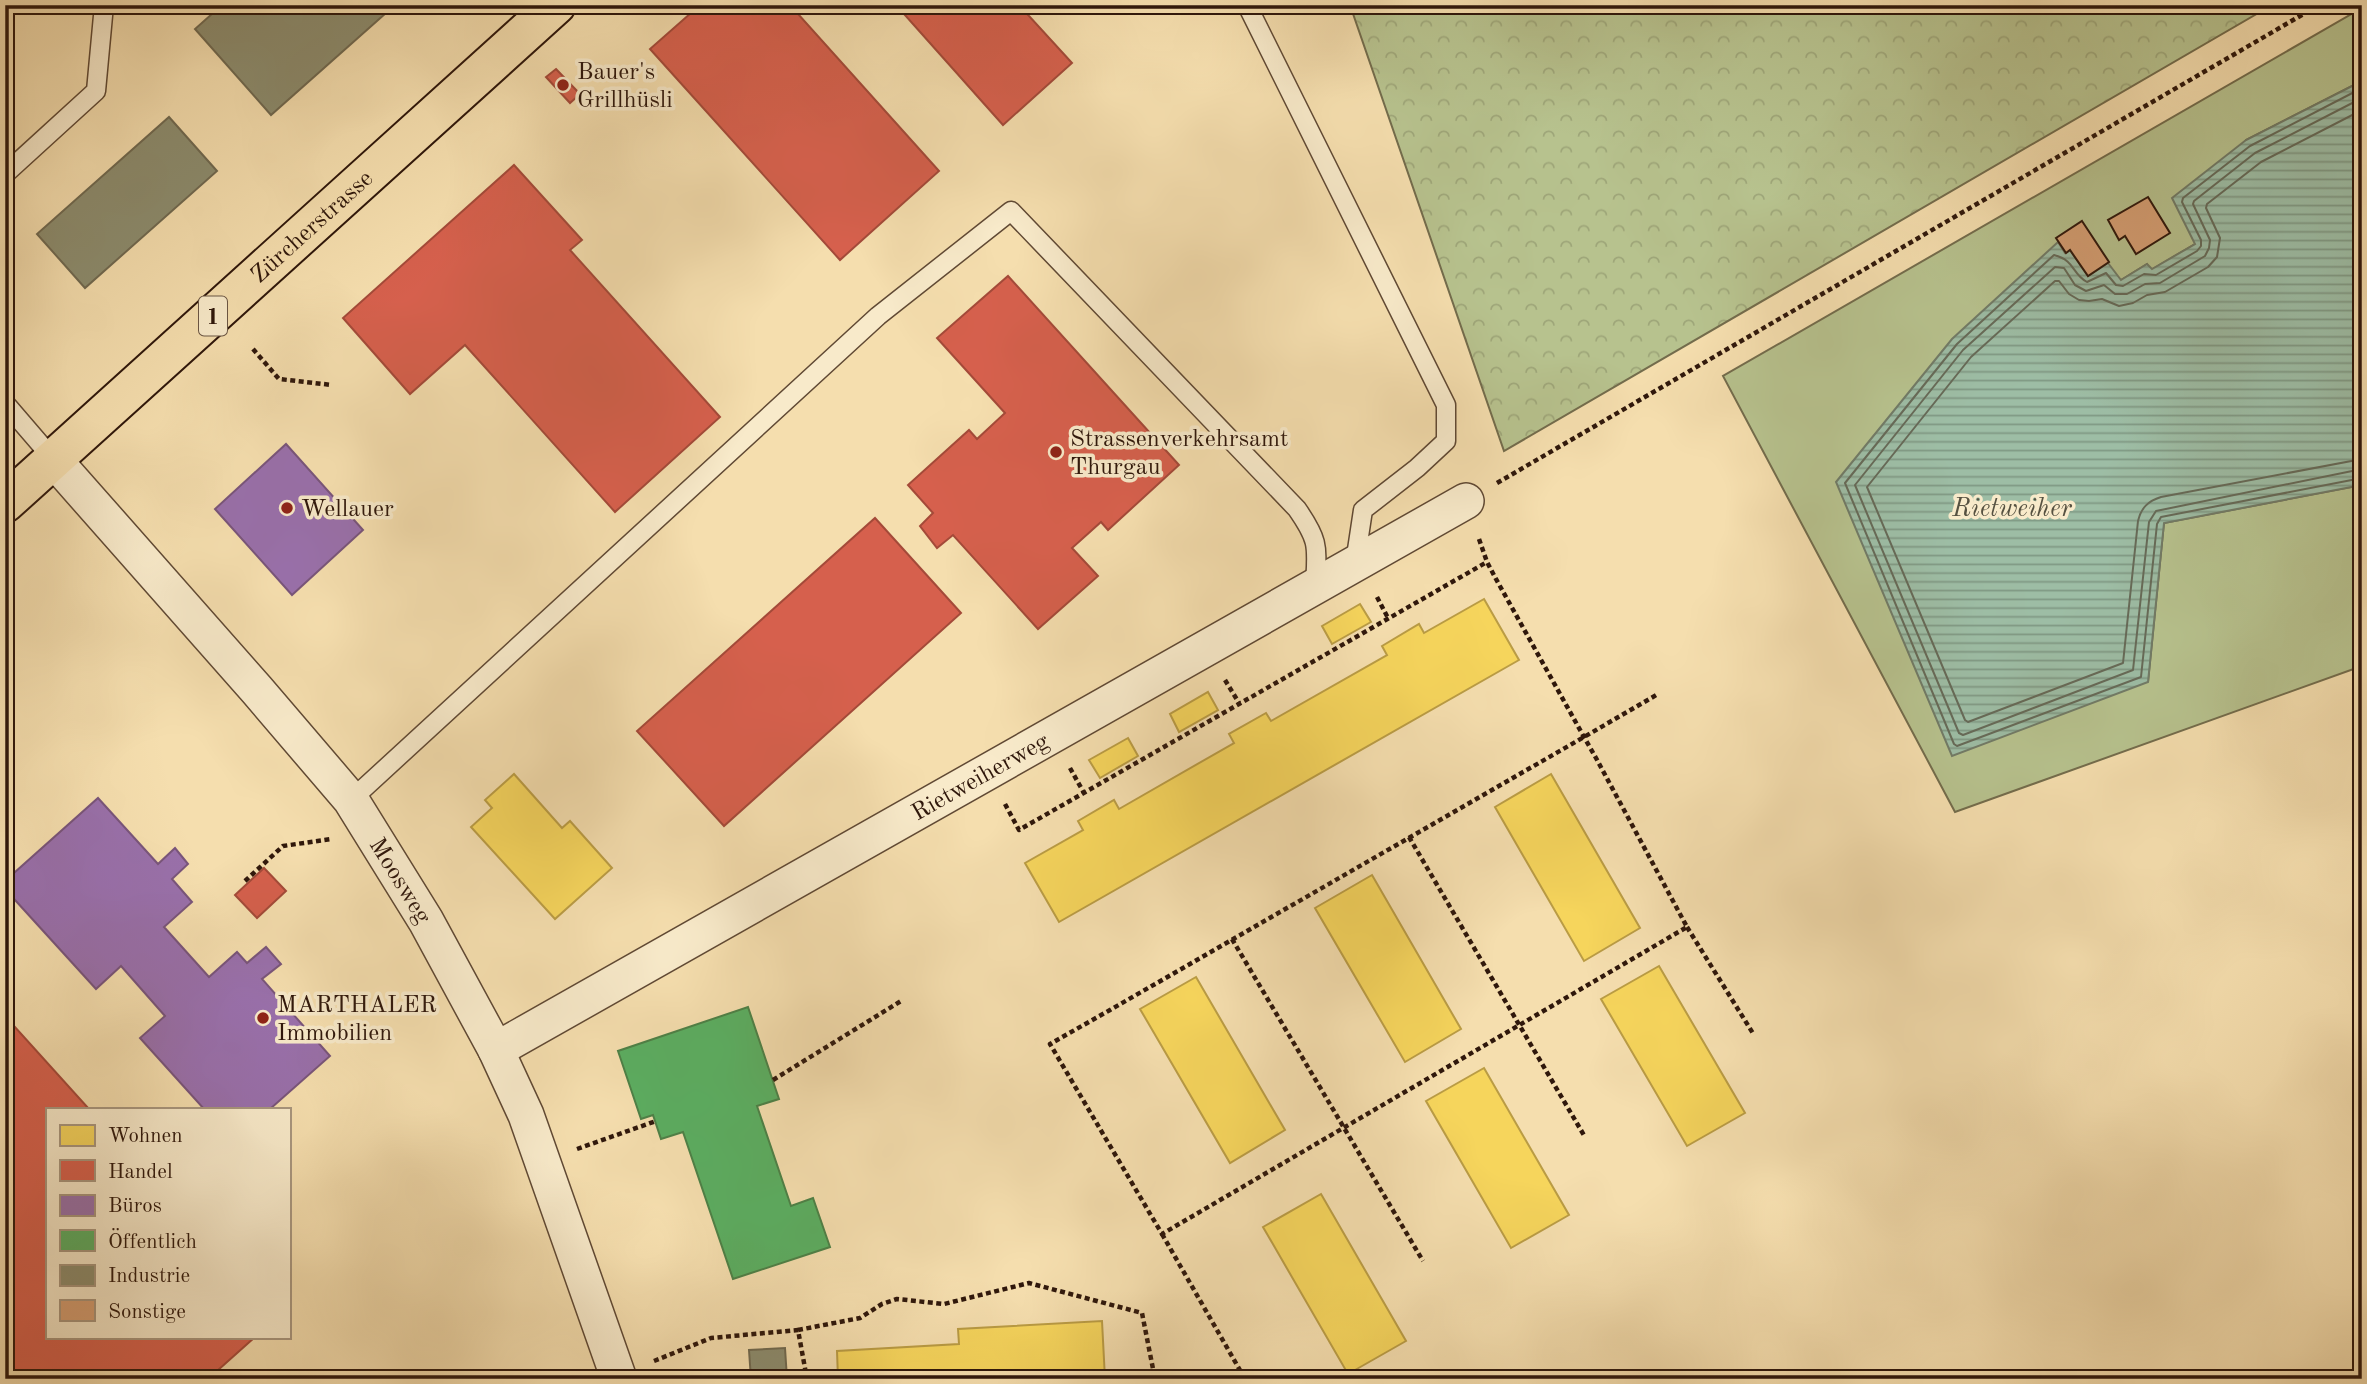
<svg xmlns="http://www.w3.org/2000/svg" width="2367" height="1384" viewBox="0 0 2367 1384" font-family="'Old Standard TT',serif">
  <defs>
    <pattern id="forest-crowns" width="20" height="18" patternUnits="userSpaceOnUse" patternTransform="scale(1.75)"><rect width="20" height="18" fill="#b7c28e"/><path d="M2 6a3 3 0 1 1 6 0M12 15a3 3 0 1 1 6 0" fill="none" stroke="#9ea679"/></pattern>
    <pattern id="water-rules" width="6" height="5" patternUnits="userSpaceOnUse" patternTransform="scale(1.75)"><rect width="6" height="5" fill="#9dbda5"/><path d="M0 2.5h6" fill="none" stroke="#809985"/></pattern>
  </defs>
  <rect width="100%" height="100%" fill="#f5deae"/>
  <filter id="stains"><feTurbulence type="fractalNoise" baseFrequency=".00286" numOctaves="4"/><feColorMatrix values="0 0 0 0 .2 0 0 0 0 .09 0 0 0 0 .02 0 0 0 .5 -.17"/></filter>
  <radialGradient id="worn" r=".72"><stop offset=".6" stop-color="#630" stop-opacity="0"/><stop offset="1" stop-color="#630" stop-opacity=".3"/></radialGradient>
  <!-- green -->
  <path fill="#b7c28e" stroke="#736c4c" stroke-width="2" d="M2362,8V81L2246,140L2195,244L2151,270L2147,264L2121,280L2088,276L2071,250L2065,253L2058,242L2148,682L2164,523L2362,485V666L1955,812L1723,376Z"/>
  <!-- forest -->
  <path fill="url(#forest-crowns)" stroke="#736c4c" stroke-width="2" d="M1350,5H2272L1504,451Z"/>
  <!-- water -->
  <path fill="url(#water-rules)" stroke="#717b67" stroke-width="2" d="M2362,81V485L2164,523L2148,682L1952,756L1836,482L1952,339L2058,242L2065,253L2070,250L2088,276L2108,263L2121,280L2147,264L2152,269L2195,244L2172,198L2246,140Z"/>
  <!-- homes -->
  <g fill="#f6d55c" stroke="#ba9c44" stroke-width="2">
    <path d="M1484,599L1519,660L1059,922L1025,863L1083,830L1078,821L1114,800L1119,809L1234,743L1229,734L1266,713L1271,721L1387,655L1382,646L1419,624L1424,633Z"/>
    <path d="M1360,604L1371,622L1332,644L1322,626Z"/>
    <path d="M1208,692L1218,710L1179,732L1170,714Z"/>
    <path d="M1128,738L1138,756L1100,778L1089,760Z"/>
    <path d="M514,774L562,828L570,821L612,868L555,919L471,827L492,808L485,800Z"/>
    <path d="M1551,774L1640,928L1584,961L1495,807Z"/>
    <path d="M1372,875L1461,1029L1405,1062L1315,908Z"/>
    <path d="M1659,966L1745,1113L1687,1146L1601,999Z"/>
    <path d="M1196,977L1285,1130L1230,1163L1140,1009Z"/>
    <path d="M1484,1068L1569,1215L1511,1248L1426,1101Z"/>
    <path d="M1321,1194L1406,1341L1348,1374L1263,1227Z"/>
    <path d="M1102,1321L1105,1379H838L837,1351L959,1344L958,1329Z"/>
  </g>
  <!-- shops -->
  <g fill="#d6604d" stroke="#a44a39" stroke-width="2">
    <path d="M700,5H790L939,171L840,260L650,49Z"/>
    <path d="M896,5H1019L1072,63L1003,125Z"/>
    <path d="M556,69L580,94L570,103L546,77Z"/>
    <path d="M514,165L582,240L570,250L720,417L615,512L465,345L410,394L343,318Z"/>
    <path d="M1008,276L1179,465L1108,530L1101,522L1072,548L1098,576L1038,629L953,535L937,548L920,526L933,513L908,485L969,430L977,439L1005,413L937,338Z"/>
    <path d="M875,518L961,613L724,826L637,731Z"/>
    <path d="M264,868L286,891L257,918L235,895Z"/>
    <path d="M5,1016L89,1109H47V1337H255L208,1379H5Z"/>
  </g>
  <!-- offices -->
  <g fill="#9970ab" stroke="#79557b" stroke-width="2">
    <path d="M286,444L363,530L292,595L215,509Z"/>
    <path d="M98,798L158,864L175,848L188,864L172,879L192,902L164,927L209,977L237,952L247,963L266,947L281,964L262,979L330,1056L270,1109H204L140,1038L165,1016L121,966L96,989L5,889V881Z"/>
  </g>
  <!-- public -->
  <path fill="#5aae61" stroke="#4d8147" stroke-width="2" d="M748,1007L779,1099L757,1106L791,1206L813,1198L830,1247L733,1279L683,1132L661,1139L653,1115L641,1119L618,1051Z"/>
  <!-- industry -->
  <g fill="#8c8c6e" stroke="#706950" stroke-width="2">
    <path d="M222,5H395L271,115L195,29Z"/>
    <path d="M169,117L217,171L85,288L37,234Z"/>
    <path d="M785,1348L787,1379H751L749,1350Z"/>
  </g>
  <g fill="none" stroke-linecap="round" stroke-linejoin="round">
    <!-- shore -->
    <g stroke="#666a58" stroke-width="2">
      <path d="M2362,88L2250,146L2183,198L2182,202L2201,240V246L2197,251L2156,275L2144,274L2123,286L2116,285L2106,273L2087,282C2071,273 2076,261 2054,255L1957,344L1845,483L1954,744L1957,746L2141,677L2157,524L2161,517L2362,478"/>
      <path d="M2362,98L2255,153L2194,201L2193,204L2210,240L2209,248L2205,256L2160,283L2145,284L2127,294H2115L2104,285L2086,291L2075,285L2064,268L2055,267L1963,350L1855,485L1959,733L1963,735L2133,670L2149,522L2156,511L2362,469"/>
      <path d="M2362,110L2261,162L2207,204L2206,208L2220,238L2217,257L2208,267L2165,292L2147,295L2133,303L2119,306L2102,299L2089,301L2079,300L2069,294L2059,281H2055L1971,357L1867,487L1965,720L1968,722L2123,663L2138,521C2141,508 2148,501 2161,497L2362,459"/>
    </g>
  </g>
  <!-- building -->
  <g fill="#d69f74" stroke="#2f170b" stroke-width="2">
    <path d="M2148,197L2170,233L2136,254L2125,236L2119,240L2108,220Z"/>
    <path d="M2082,221L2109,262L2088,276L2070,250L2066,253L2056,238Z"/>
  </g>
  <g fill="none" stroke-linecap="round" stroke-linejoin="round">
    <!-- service casing -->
    <g stroke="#604934" stroke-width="21">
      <g id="service">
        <path d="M1247,5L1446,405V441L1417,468L1363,510L1355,563"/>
        <path d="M5,174L96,91L104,5"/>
        <path d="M5,403L54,460"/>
        <path d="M351,800L878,316L1011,211L1297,509C1320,542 1317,547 1315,586"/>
      </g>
    </g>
    <!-- minor casing -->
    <g stroke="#604934" stroke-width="38">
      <g id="minor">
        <path id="s1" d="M54,460L257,690L351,800L426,921L496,1050L526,1115L619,1379"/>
        <path id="s2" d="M496,1050L1466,501"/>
      </g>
    </g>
    <!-- primary casing -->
    <g stroke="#2f170b" stroke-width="42">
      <g id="primary">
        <path id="s3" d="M5,503L556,5"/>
      </g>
    </g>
    <!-- path -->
    <g stroke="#2f170b" stroke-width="4.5" stroke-dasharray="5 3.5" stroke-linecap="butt">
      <path d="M253,349L279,379L332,385"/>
      <path d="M1497,483L2319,5"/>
      <path d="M1479,539L1487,562L1496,579L1584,737L1596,758L1687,927L1162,1234L1050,1044L1110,1010L1584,737L1658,694"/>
      <path d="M1377,597L1388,618"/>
      <path d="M1225,680L1239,703"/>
      <path d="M1070,768L1084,793"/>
      <path d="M1005,804L1019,830L1487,562"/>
      <path d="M1409,837L1585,1137"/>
      <path d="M245,881L283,846L331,839"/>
      <path d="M1687,927L1754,1035"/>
      <path d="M1232,939L1423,1261"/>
      <path d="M773,1080L901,1001"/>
      <path d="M577,1149L656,1121"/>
      <path d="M1162,1234L1245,1379"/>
      <path d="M798,1330L860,1318L882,1304L897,1299L944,1304L1029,1283L1142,1313L1155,1379"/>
      <path d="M654,1361L711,1338L798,1330L807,1379"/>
    </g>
    <!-- service -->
    <use href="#service" stroke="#f8eaca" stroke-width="18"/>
    <!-- minor -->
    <use href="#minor" stroke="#f8eaca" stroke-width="35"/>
    <!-- primary -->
    <use href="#primary" stroke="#f5deae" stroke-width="38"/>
  </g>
  <!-- markers -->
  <g fill="#8f2418" stroke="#f8eaca" stroke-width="2.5">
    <circle cx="563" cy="85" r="7"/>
    <circle cx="1056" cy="452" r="7"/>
    <circle cx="287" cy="508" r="7"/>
    <circle cx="263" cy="1018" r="7"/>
  </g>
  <g text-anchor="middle" stroke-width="7" stroke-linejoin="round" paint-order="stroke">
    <!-- shield labels -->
    <rect fill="#f8eaca" stroke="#6b5644" stroke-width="2" x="199" y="296.5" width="28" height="39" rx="5"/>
    <g font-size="23" font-weight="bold" fill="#2f170b">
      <text x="213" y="324">1</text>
    </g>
    <!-- poi labels -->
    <g font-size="24" fill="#2f170b" stroke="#f8eaca" text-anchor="start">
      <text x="577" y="79">Bauer's<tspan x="577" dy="28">Grillhüsli</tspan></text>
      <text x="1070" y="446">Strassenverkehrsamt<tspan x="1070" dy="28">Thurgau</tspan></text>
      <text x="301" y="516">Wellauer</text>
      <text x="277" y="1012">MARTHALER<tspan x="277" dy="28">Immobilien</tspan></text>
    </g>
    <!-- street labels -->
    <g font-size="24" fill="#2f170b" stroke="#f8eaca">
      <text dy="8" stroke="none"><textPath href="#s3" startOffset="413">Zürcherstrasse</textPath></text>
      <text dy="8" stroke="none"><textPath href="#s2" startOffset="556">Rietweiherweg</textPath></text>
      <text dy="8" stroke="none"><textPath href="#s1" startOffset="546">Moosweg</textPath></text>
    </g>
    <!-- water labels -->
    <g font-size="26" font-style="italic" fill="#565141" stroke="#f8eaca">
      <text x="2012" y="516">Rietweiher</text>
    </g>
  </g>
  <!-- margin -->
  <rect width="2367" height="1384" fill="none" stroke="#f5deae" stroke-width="28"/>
  <rect x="7" y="7" width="2353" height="1370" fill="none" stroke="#2f170b" stroke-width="3.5"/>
  <rect x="14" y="14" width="2339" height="1356" fill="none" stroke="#2f170b" stroke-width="2"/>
  <!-- legend -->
  <rect x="46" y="1108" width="245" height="231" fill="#f8eaca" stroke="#a8967e" stroke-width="2"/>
  <rect x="60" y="1125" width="35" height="21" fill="#f6d55c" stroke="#a8967e" stroke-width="2"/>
  <text x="108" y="1142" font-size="21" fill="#2f170b">Wohnen</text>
  <rect x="60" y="1160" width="35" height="21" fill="#d6604d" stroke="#a8967e" stroke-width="2"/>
  <text x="108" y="1178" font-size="21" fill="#2f170b">Handel</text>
  <rect x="60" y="1195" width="35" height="21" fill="#9970ab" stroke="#a8967e" stroke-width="2"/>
  <text x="108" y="1212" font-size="21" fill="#2f170b">Büros</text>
  <rect x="60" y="1230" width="35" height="21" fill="#5aae61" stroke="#a8967e" stroke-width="2"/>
  <text x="108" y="1248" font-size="21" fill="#2f170b">Öffentlich</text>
  <rect x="60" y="1265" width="35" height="21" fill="#8c8c6e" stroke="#a8967e" stroke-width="2"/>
  <text x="108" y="1282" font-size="21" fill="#2f170b">Industrie</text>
  <rect x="60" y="1300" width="35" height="21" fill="#d69f74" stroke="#a8967e" stroke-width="2"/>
  <text x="108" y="1318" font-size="21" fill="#2f170b">Sonstige</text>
  <rect width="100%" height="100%" filter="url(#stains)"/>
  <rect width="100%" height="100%" fill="url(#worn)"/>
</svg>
